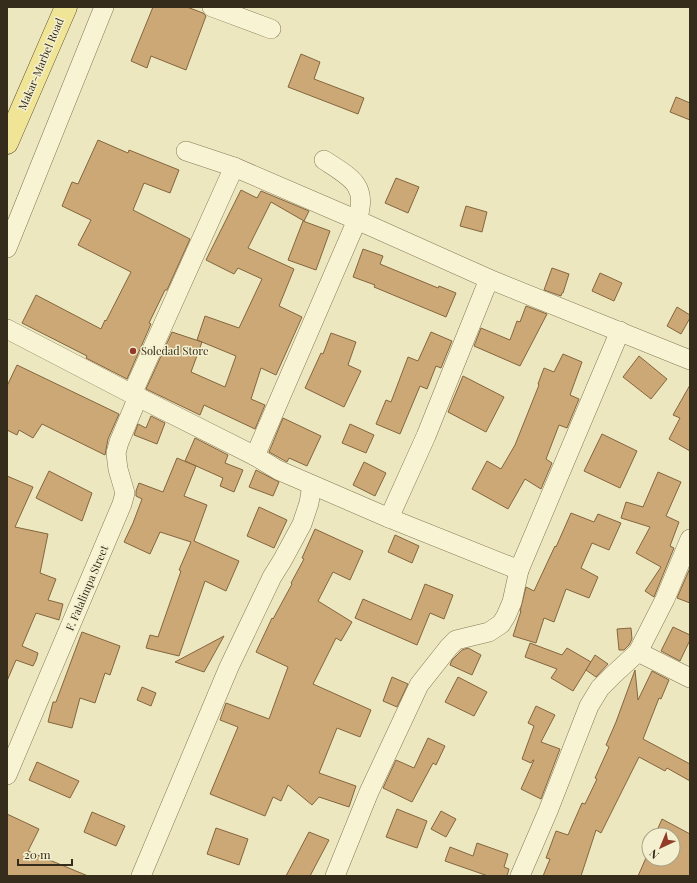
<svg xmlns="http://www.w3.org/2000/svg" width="697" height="883" viewBox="0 0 697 883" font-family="'Playfair Display',serif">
  <rect width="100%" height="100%" fill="#ede7bf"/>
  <!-- building -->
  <g fill="#cba875" stroke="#84663e" fill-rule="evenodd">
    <path d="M153,7H187L203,13L206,16L186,70L151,56L147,68L131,61Z"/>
    <path d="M301,54L320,62L314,79L364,98L358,114L288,87Z"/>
    <path d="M676,97L690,103V120L670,112Z"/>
    <path d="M98,140L128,153L129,150L179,170L170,193L144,183L133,210L190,239L167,290H165L149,323L151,324L127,379L86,358L87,356L22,323L36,295L101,329L105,320L106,321L131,272L78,245L91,220L62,206L72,182L78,184Z"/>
    <path d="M396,178L419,187L408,213L385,203Z"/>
    <path d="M241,190L257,198L261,191L309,211L304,221L271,202L248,248L294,269L279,306L302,317L276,375L261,368L251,399L265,405L255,429L204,405L200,415L146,389L172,332L202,342L197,340L205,316L239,328L262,279L238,268L234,274L206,260ZM202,342L236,356L225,387L191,372Z"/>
    <path d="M466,206L487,212L482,232L460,226Z"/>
    <path d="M303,221L330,231L316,270L288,260Z"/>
    <path d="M363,249L383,256L380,264L438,288L439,286L456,293L446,317L374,287L375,285L353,277Z"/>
    <path d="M552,268L569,274L563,293H562L561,296L544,290Z"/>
    <path d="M600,273L622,283L614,301L592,291Z"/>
    <path d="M526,306L547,314L520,366L474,346L481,328L510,340L517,321L520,322Z"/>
    <path d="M677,307L690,315V318L681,334L667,326Z"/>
    <path d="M431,332L452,341L441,368L436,366L427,389L420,386L400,434L376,424L386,400L391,402L408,357L418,361Z"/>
    <path d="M331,333L356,342L348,365L361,371L344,407L305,388L321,353L323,354Z"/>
    <path d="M563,354L582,362L570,395L579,399L567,428L559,425L546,459L552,463L541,489L525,479L508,509L472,489L487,461L501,469L515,445L539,385L538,384L544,368L554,372Z"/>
    <path d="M639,356L667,379L651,399L623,377Z"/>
    <path d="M17,365L119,414L108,439L105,455L42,424L33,438L19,430L17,435L7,430V386Z"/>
    <path d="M463,376L504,397L486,432L448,412Z"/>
    <path d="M690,385V451L669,439L680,418L673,415Z"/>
    <path d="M151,416L165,423L157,444L134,435L138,424L146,428Z"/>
    <path d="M283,418L321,436L307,466L289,458L287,462L269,452Z"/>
    <path d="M350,424L374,435L366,453L342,443Z"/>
    <path d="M602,434L637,451L620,488L584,471Z"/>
    <path d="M195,438L228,455L225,463L243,470L234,492L220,486L223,478L185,461Z"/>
    <path d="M177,458L196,466L184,496L207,505L194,541L239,561L226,591L205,581L179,656L146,648L150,635L158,637L181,571L179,570L191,542L160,532L150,554L124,542L133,523L142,499L136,496V491L139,483L163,492Z"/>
    <path d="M364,462L386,473L375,496L353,485Z"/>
    <path d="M256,470L279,482L273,496L249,487Z"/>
    <path d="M49,471L92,493L82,521L36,498Z"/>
    <path d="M658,472L681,482L666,516L679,522L670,546L674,548L654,597L645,591L661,567L636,553L650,527L621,518L626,502L643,507Z"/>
    <path d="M7,476L33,487L15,527L48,534L40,573L56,579L48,600L63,604L59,620L36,613L22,646L38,653L36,660L33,666L16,660L7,681Z"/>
    <path d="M259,507L287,520L274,548L247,536Z"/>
    <path d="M571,513L594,522L598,514L621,523L609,550L592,543L581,568L598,577L589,598L566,589L554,622L544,618L536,643L513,636L521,611H520L526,587L534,591L555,546L556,547Z"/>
    <path d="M315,529L363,551L350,580L333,572L318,601L352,622L341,641L336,638L313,684L371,710L360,737L337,728L319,773L356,786L349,807L319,797L312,805L288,785L281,801L273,797L265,816L210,794L238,727L220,720L226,703L269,719L288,667L256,652L272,618L273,619L292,584L291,583L304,559L302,558Z"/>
    <path d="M395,535L419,546L412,563L388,552Z"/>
    <path d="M690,568V603L677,598Z"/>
    <path d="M425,584L453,595L444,619L430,613L417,645L355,618L363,599L411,620Z"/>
    <path d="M673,627L690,635V640L680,661L661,651Z"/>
    <path d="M631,628L632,639L629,645L624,650H619L617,629Z"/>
    <path d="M82,632L120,646L110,675L105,673L95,703L80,698L72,728L48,722L53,702H56Z"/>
    <path d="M224,636L204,672L175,662Z"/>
    <path d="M530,643L562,655L567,648L591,662L573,691L551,678L557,669L525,657Z"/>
    <path d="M468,648L481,655L472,675L450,665L452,660L462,650Z"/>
    <path d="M595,655L608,664L596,677L586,670Z"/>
    <path d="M635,670L638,700L652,671L669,680L661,699L659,698L643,739L690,764V781L667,768L665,771L639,757L601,833L596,830L581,876H543L550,859L546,858L556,831L568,835L582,803L585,804L597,779L595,778L609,747L606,745L616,722Z"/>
    <path d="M392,677L408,684L397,707L383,701Z"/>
    <path d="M458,677L487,692L474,716L445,702Z"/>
    <path d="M142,687L156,693L151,706L137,700Z"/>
    <path d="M536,706L555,715L541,742L560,749L541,799L521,789L534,760H533L531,763L522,759L534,726L528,723Z"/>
    <path d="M428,738L445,746L436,765L433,763L412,802L383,788L396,760L414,768Z"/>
    <path d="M37,762L79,781L70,798L29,780Z"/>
    <path d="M397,809L427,821L417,848L386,837Z"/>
    <path d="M441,811L456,819L446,837L431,829Z"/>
    <path d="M92,812L125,826L116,846L84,832Z"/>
    <path d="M7,814L39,829L28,851L88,876H7Z"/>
    <path d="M662,819L690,834V876H638L649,851V859H673V835H655Z"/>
    <path d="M216,828L248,839L239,865L207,854Z"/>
    <path d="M309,832L329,840L310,876H286Z"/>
    <path d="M477,843L508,854L504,867L509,869L507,876H488L445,861L450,847L473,856Z"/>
  </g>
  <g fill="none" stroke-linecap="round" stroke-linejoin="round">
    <!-- minor casing -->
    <g stroke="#857858" stroke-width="20">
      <g id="minor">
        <path d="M212,7L271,29"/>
        <path d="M186,151L234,167L357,220L255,456"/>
        <path d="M324,160C350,177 369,185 357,220L489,279L690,360"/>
        <path d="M7,248L104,7"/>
        <path d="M7,329L132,394L255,456L278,470L389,518L519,570"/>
        <path d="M132,394L234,167"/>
        <path d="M389,518L426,436L489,279"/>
        <path d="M638,652L690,678"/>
        <path d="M7,775L122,504L125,493L118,469L116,453L119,442L138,397"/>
        <path d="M141,876L229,667L272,577L282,561L302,524L309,503L312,485"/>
        <path d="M335,876L369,792L419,685L449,647L456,640L489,632L501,624L506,616L512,602L519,570L620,331"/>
        <path d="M520,876L548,811L589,706L600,688L613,675L638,652L665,599L690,539"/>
      </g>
    </g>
    <!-- major casing -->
    <g stroke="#53452c" stroke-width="23">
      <path id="major" d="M7,143L66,7"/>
    </g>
    <!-- minor -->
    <use href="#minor" stroke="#f8f3d2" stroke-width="19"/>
    <!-- major -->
    <use href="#major" stroke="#f0e497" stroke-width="22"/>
  </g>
  <!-- markers -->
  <circle fill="#933b29" stroke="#f4f0cf" stroke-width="1.5" cx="133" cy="351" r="4"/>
  <g text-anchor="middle" stroke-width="3" stroke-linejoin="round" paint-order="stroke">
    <!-- street labels -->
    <g font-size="11" fill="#352c1c" stroke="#f4f0cf">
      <text transform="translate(41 64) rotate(-67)" y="4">Makar-Marbel Road</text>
      <text transform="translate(87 588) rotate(-67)" y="4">F. Falalimpa Street</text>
    </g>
    <!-- poi labels -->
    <g font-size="11" fill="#352c1c" stroke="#f4f0cf" text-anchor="start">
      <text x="141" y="355">Soledad Store</text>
    </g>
  </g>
  <!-- border -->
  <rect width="697" height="883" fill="none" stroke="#352c1c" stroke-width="16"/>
  <!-- north arrow -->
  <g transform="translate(661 847) rotate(224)"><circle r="19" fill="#f4f0cf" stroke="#a8a287"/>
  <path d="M0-3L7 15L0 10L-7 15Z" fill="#933b29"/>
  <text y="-6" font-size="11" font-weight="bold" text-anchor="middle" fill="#352c1c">N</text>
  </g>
  <!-- scale -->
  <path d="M18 859v6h54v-6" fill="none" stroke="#352c1c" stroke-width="2"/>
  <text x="24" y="859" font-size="12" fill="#352c1c" stroke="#f4f0cf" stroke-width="3" paint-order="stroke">20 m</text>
</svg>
